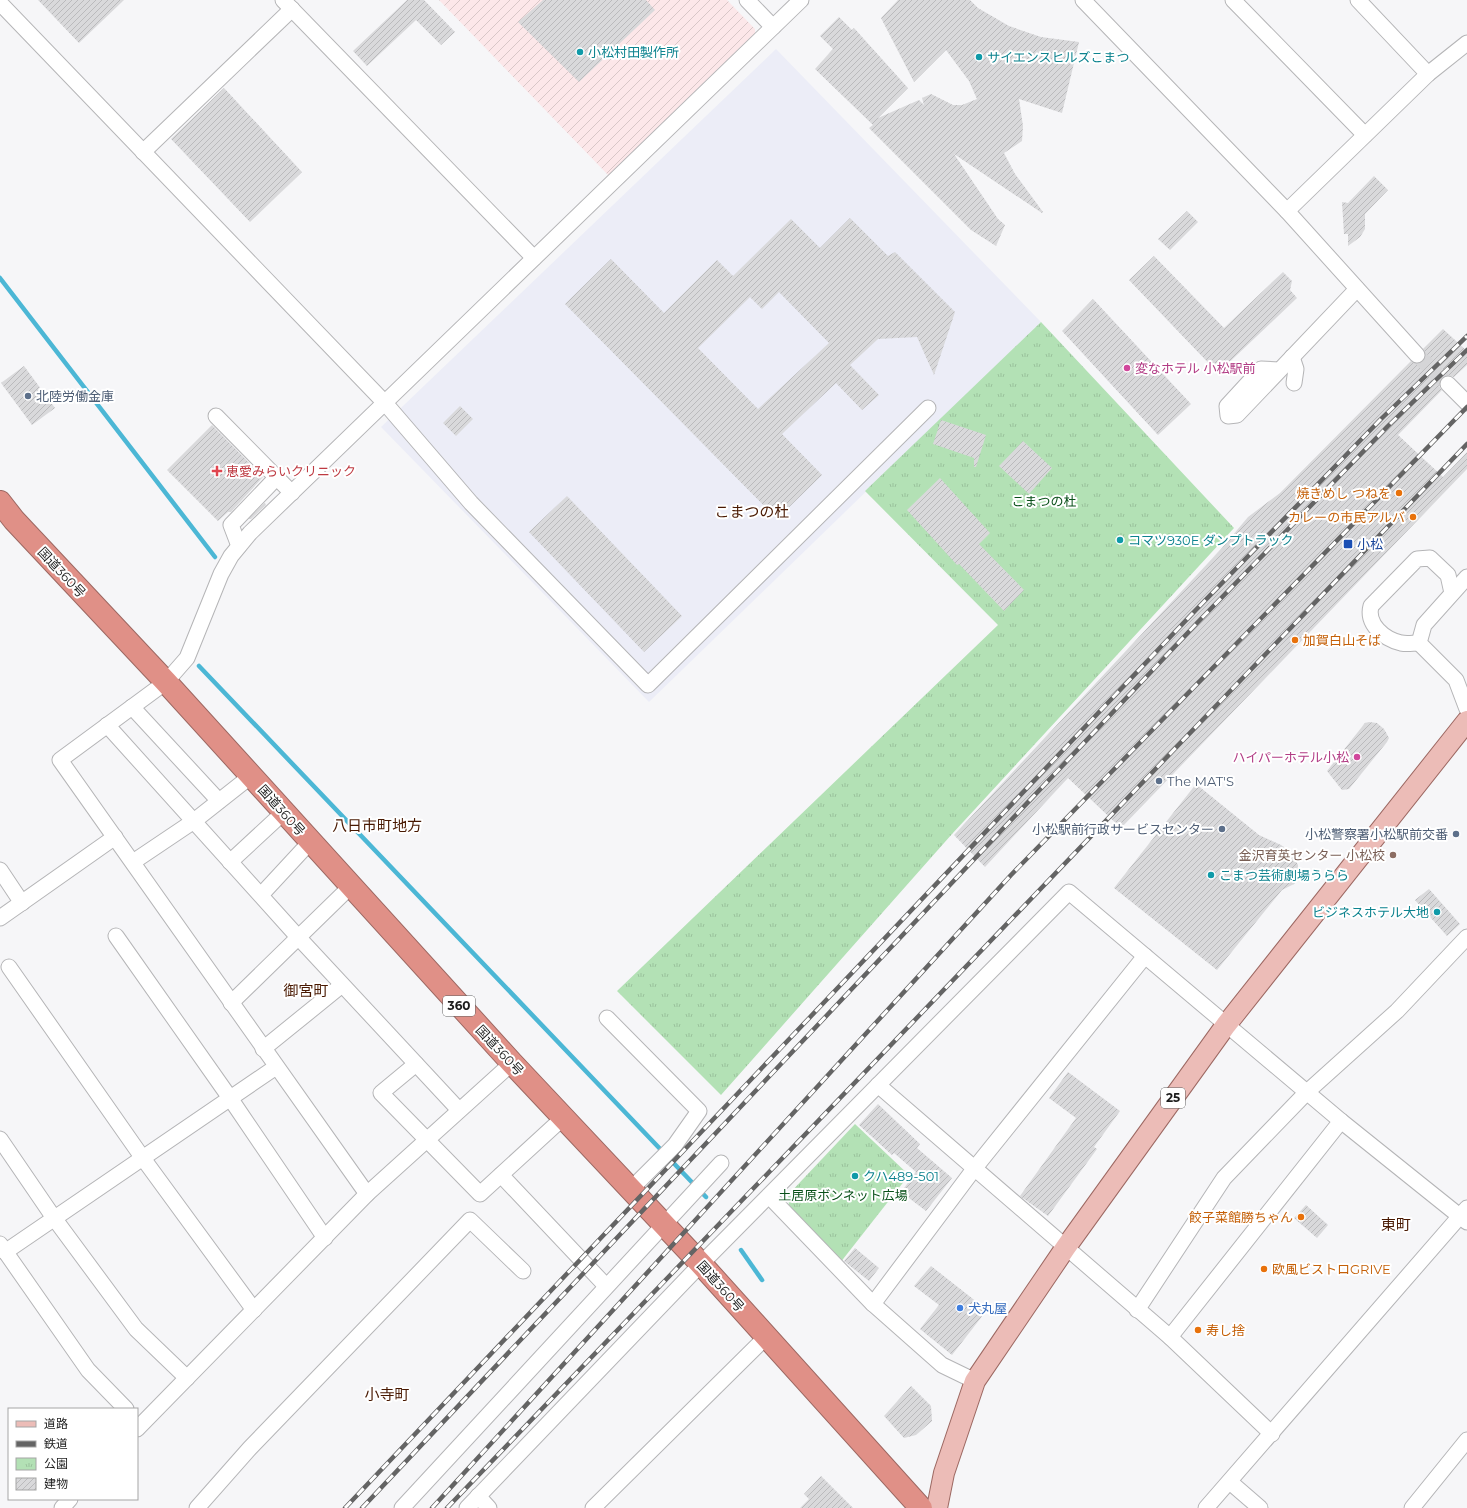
<svg xmlns="http://www.w3.org/2000/svg" width="1467" height="1508" viewBox="0 0 1467 1508" font-family="Montserrat,'Noto Sans JP',sans-serif">
  <defs>
    <pattern id="industrial-furrows" width="10" height="10" patternUnits="userSpaceOnUse"><rect width="10" height="10" fill="#fce7e9"/><path d="M-1 1l2-2M0 10L10 0M9 11l2-2" fill="none" stroke="#d8c6c7"/></pattern>
    <pattern id="park-tufts" width="24" height="20" patternUnits="userSpaceOnUse"><rect width="24" height="20" fill="#b3e1b5"/><path d="M3 7l-1-3M5 7V3M7 7l1-3M15 17l-1-3M17 17v-4M19 17l1-3" fill="none" stroke="#9ac19b"/></pattern>
    <pattern id="building-hatch" width="6" height="6" patternUnits="userSpaceOnUse"><rect width="6" height="6" fill="#d9d9db"/><path d="M-1 1l2-2M0 6l6-6M5 7l2-2" fill="none" stroke="#bababc"/></pattern>
  </defs>
  <rect width="100%" height="100%" fill="#f6f6f8"/>
  <!-- built -->
  <path fill="#ecedf7" d="M776,49L1041,322L649,702L381,427Z"/>
  <!-- industrial -->
  <path fill="url(#industrial-furrows)" d="M439,0H727L755,29V39L610,177Z"/>
  <!-- park -->
  <g fill="url(#park-tufts)">
    <path d="M1041,322L1234,528L952,834L721,1095L617,991L998,625L865,491Z"/>
    <path d="M855,1124L909,1175L840,1263L789,1205L788,1195Z"/>
  </g>
  <g fill="none" stroke-linecap="round" stroke-linejoin="round">
    <!-- stream -->
    <g stroke="#4cb7d5" stroke-width="4.5">
      <path d="M0,278L215,557"/>
      <path d="M199,666L706,1197"/>
      <path d="M741,1250L762,1280"/>
    </g>
  </g>
  <!-- building -->
  <g fill="url(#building-hatch)" fill-rule="evenodd">
    <path d="M38,0H124L79,43Z"/>
    <path d="M407,0H424L455,32L441,45L416,20L367,66L353,51Z"/>
    <path d="M543,0H646L655,10L579,82L518,22Z"/>
    <path d="M898,0H970L978,8L1009,26L1041,37L1079,42L1062,113L1019,99L1023,126L1022,141L1004,153L1015,174L1043,212L1042,213L954,154L998,219L1005,225L996,246L971,230L869,128L873,125L815,69L833,49L820,36L839,17L852,30L854,28L908,88L878,118L919,100L924,105L922,98L931,94L953,105H962L977,99L969,81L946,50L914,82L881,18Z"/>
    <path d="M224,88L302,172L250,222L171,139Z"/>
    <path d="M1374,176L1388,190L1365,214V229L1360,237L1348,246V234H1344L1342,202L1348,203Z"/>
    <path d="M1187,211L1198,222L1170,250L1158,239Z"/>
    <path d="M850,218L888,256L895,252L955,312L934,375L917,337L878,339L850,365L879,395L862,410L836,383L782,434L822,475L777,519L565,304L611,259L664,313L717,260L733,276L791,219L820,248ZM779,292L829,343L758,409L698,348L750,297L762,309Z"/>
    <path d="M1154,256L1224,328L1283,272L1292,281L1290,290L1297,298L1218,373L1129,280Z"/>
    <path d="M1093,299L1191,404L1158,435L1062,331Z"/>
    <path d="M1443,329L1467,351V365L1454,377L1446,375L1441,378L1439,386L1442,390L1398,435L1443,477L1467,452V469L1121,828L1068,778L985,867L954,835L1222,548L1248,517L1280,493L1411,361L1418,364L1423,361L1426,354L1423,349Z"/>
    <path d="M24,366L55,408L32,425L1,383Z"/>
    <path d="M460,406L473,419L456,436L443,423Z"/>
    <path d="M941,420L986,435L976,467H974V458L933,444Z"/>
    <path d="M212,425L263,477L231,512H228L218,521L167,470Z"/>
    <path d="M1023,441L1052,468L1029,494L999,466Z"/>
    <path d="M940,478L990,533L979,544L1024,590L1004,611L959,564L957,565L907,510Z"/>
    <path d="M567,496L682,616L644,652L529,532Z"/>
    <path d="M265,503L266,505L251,519H249Z"/>
    <path d="M1369,722L1377,723L1384,729L1389,738L1387,742L1349,789L1342,790L1327,771L1365,723Z"/>
    <path d="M1196,784L1259,835L1281,845L1292,853L1298,865V878L1294,884L1282,890L1217,970L1114,888Z"/>
    <path d="M1429,889L1460,924L1447,936L1415,900Z"/>
    <path d="M1068,1072L1120,1111L1094,1147L1097,1149L1048,1216L1020,1196L1076,1118L1049,1098Z"/>
    <path d="M878,1104L920,1144L917,1148L952,1178L926,1211L901,1192L916,1172L894,1153L892,1155L859,1125Z"/>
    <path d="M1306,1205L1328,1225L1317,1238L1294,1218Z"/>
    <path d="M855,1248L879,1268L869,1281L844,1261Z"/>
    <path d="M931,1266L987,1310L952,1355L920,1329L939,1305L914,1286Z"/>
    <path d="M911,1386L931,1406L932,1421L916,1435L904,1438L884,1416Z"/>
    <path d="M821,1476L853,1508H800L809,1499L804,1494Z"/>
  </g>
  <g fill="none" stroke-linecap="round" stroke-linejoin="round">
    <!-- minor-tunnel -->
    <path stroke="#d5d5d7" stroke-width="15" stroke-dasharray="15 8" stroke-linecap="butt" d="M1417,355L1448,384"/>
    <!-- minor casing -->
    <g stroke="#b5b5b7" stroke-width="17">
      <g id="minor">
        <path d="M283,0L534,258"/>
        <path d="M747,0L773,27"/>
        <path d="M1083,0L1287,211"/>
        <path d="M1233,0L1365,135"/>
        <path d="M1358,0L1428,74"/>
        <path d="M0,3L385,403L471,503L648,685L928,408"/>
        <path d="M143,152L292,9"/>
        <path d="M1417,355L1287,211L1428,74L1467,43"/>
        <path d="M1292,357L1296,369L1294,383"/>
        <path d="M1279,370L1261,369L1227,406L1228,416L1237,415L1357,289"/>
        <path d="M1448,384L1467,403"/>
        <path d="M216,416L292,493"/>
        <path d="M239,546L231,525L277,477"/>
        <path d="M1467,577L1424,625L1419,643L1456,680L1467,709"/>
        <path d="M1419,643C1413,643 1407,644 1401,643C1384,639 1366,624 1371,606L1417,559L1430,558L1448,575L1452,593"/>
        <path d="M132,707L219,801"/>
        <path d="M107,725L298,937L459,1110"/>
        <path d="M133,862L194,821L251,776"/>
        <path d="M230,862L284,812"/>
        <path d="M0,870L22,903"/>
        <path d="M261,895L311,841"/>
        <path d="M0,918L115,837"/>
        <path d="M116,936L230,1098L325,1238"/>
        <path d="M9,967L142,1157L254,1310"/>
        <path d="M231,1003L351,886"/>
        <path d="M607,1018L699,1111L675,1145L631,1189"/>
        <path d="M263,1049L342,985"/>
        <path d="M416,1064L381,1093L480,1194L564,1117"/>
        <path d="M878,1085L1170,1337L1272,1434"/>
        <path d="M0,1139L54,1218L136,1329L187,1378"/>
        <path d="M501,1175L606,1286"/>
        <path d="M367,1194L60,760L166,682L187,658L221,574L231,556L250,533L801,0"/>
        <path d="M769,1196L873,1304L942,1365L975,1381"/>
        <path d="M0,1244L88,1370L126,1409"/>
        <path d="M5,1252L276,1067"/>
        <path d="M873,1304L974,1169L1145,956"/>
        <path d="M1137,1310L1224,1178L1307,1092L1397,1011L1467,937"/>
        <path d="M1170,1337L1341,1121"/>
        <path d="M137,1429L367,1194L512,1063"/>
        <path d="M1230,1482L1260,1508"/>
        <path d="M478,1496L489,1508"/>
        <path d="M62,1508L70,1499"/>
        <path d="M197,1508L250,1448L470,1220L523,1271"/>
        <path d="M402,1508L721,1163"/>
        <path d="M467,1508L701,1264L1069,892L1341,1121L1467,1222"/>
        <path d="M593,1508L766,1337"/>
        <path d="M1206,1508L1467,1208"/>
        <path d="M1412,1508L1467,1440"/>
      </g>
    </g>
    <!-- major casing -->
    <g stroke="#9c6862" stroke-width="22">
      <path id="major" d="M937,1508L944,1473L975,1381L1066,1247L1226,1025L1467,721"/>
    </g>
    <!-- highway casing -->
    <g stroke="#9c6862" stroke-width="24">
      <path id="highway" d="M0,502L14,520L166,682L512,1063L701,1264L921,1508"/>
    </g>
    <!-- minor -->
    <use href="#minor" stroke="#fff" stroke-width="15"/>
    <!-- major -->
    <use href="#major" stroke="#ecbcb7" stroke-width="20"/>
    <!-- highway -->
    <use href="#highway" stroke="#e09087" stroke-width="22"/>
    <!-- rail casing -->
    <g stroke="#646464" stroke-width="4.5">
      <g id="rail">
        <path d="M345,1508L1191,615L1381,419L1467,336"/>
        <path d="M362,1508L1198,622L1388,426L1467,350"/>
        <path d="M432,1508L1011,875L1467,407"/>
        <path d="M447,1508L1467,444"/>
      </g>
    </g>
    <!-- rail -->
    <use href="#rail" stroke="#fff" stroke-width="3" stroke-dasharray="9" stroke-linecap="butt"/>
  </g>
  <!-- markers -->
  <g fill="#0f9aa8" stroke="#fff" stroke-width="1.5">
    <circle cx="580" cy="52" r="4"/>
    <circle cx="979" cy="57" r="4"/>
    <circle cx="1120" cy="540" r="4"/>
    <circle cx="1211" cy="875" r="4"/>
    <circle cx="1437" cy="912" r="4"/>
    <circle cx="855" cy="1176" r="4"/>
  </g>
  <g fill="#d1479c" stroke="#fff" stroke-width="1.5">
    <circle cx="1127" cy="368" r="4"/>
    <circle cx="1357" cy="757" r="4"/>
  </g>
  <g fill="#5c6f8a" stroke="#fff" stroke-width="1.5">
    <circle cx="28" cy="396" r="4"/>
    <circle cx="1159" cy="781" r="4"/>
    <circle cx="1222" cy="829" r="4"/>
    <circle cx="1456" cy="834" r="4"/>
  </g>
  <path fill="#e0444e" stroke="#fff" stroke-width="1.5" d="M215 465h4v4h4v4h-4v4h-4v-4h-4v-4h4z"/>
  <g fill="#e8710a" stroke="#fff" stroke-width="1.5">
    <circle cx="1399" cy="493" r="4"/>
    <circle cx="1413" cy="517" r="4"/>
    <circle cx="1295" cy="640" r="4"/>
    <circle cx="1301" cy="1217" r="4"/>
    <circle cx="1264" cy="1269" r="4"/>
    <circle cx="1198" cy="1330" r="4"/>
  </g>
  <rect fill="#1a4fb4" stroke="#fff" stroke-width="1.5" x="1343" y="539" width="10" height="10" rx="2"/>
  <circle fill="#8d6e63" stroke="#fff" stroke-width="1.5" cx="1393" cy="855" r="4"/>
  <circle fill="#3f7fe0" stroke="#fff" stroke-width="1.5" cx="960" cy="1308" r="4"/>
  <g text-anchor="middle" stroke-width="4" stroke-linejoin="round" paint-order="stroke">
    <!-- shield labels -->
    <g fill="#fff" stroke="#616161" stroke-width="1">
      <rect x="443" y="996" width="32" height="20" rx="3"/>
      <rect x="1161" y="1088" width="24" height="20" rx="3"/>
    </g>
    <g font-size="12" font-weight="bold" fill="#1d1d1d">
      <text x="459" y="1010">360</text>
      <text x="1173" y="1102">25</text>
    </g>
    <!-- culture labels -->
    <g font-size="13" fill="#0d838f" stroke="#fff" text-anchor="start">
      <text x="588" y="57">小松村田製作所</text>
      <text x="987" y="62">サイエンスヒルズこまつ</text>
      <text x="1128" y="545">コマツ930E ダンプトラック</text>
      <text x="1219" y="880">こまつ芸術劇場うらら</text>
      <text x="1429" y="917" text-anchor="end">ビジネスホテル大地</text>
      <text x="863" y="1181">クハ489-501</text>
    </g>
    <!-- hotel labels -->
    <g font-size="13" fill="#b23c85" stroke="#fff" text-anchor="start">
      <text x="1135" y="373">変なホテル 小松駅前</text>
      <text x="1349" y="762" text-anchor="end">ハイパーホテル小松</text>
    </g>
    <!-- service labels -->
    <g font-size="13" fill="#4e5e75" stroke="#fff" text-anchor="start">
      <text x="36" y="401">北陸労働金庫</text>
      <text x="1167" y="786">The MAT'S</text>
      <text x="1214" y="834" text-anchor="end">小松駅前行政サービスセンター</text>
      <text x="1448" y="839" text-anchor="end">小松警察署小松駅前交番</text>
    </g>
    <!-- health labels -->
    <g font-size="13" fill="#be3a42" stroke="#fff" text-anchor="start">
      <text x="226" y="476">恵愛みらいクリニック</text>
    </g>
    <!-- food labels -->
    <g font-size="13" fill="#c56008" stroke="#fff" text-anchor="end">
      <text x="1391" y="498">焼きめし つねを</text>
      <text x="1405" y="522">カレーの市民アルバ</text>
      <text x="1303" y="645" text-anchor="start">加賀白山そば</text>
      <text x="1293" y="1222">餃子菜館勝ちゃん</text>
      <text x="1272" y="1274" text-anchor="start">欧風ビストロGRIVE</text>
      <text x="1206" y="1335" text-anchor="start">寿し捨</text>
    </g>
    <!-- park labels -->
    <g font-size="13" fill="#095019" stroke="#fff">
      <text x="1044" y="506">こまつの杜</text>
      <text x="843" y="1200">土居原ボンネット広場</text>
    </g>
    <!-- transit labels -->
    <g font-size="13" fill="#164399" stroke="#fff" text-anchor="start">
      <text x="1357" y="549">小松</text>
    </g>
    <!-- street labels -->
    <g font-size="13" fill="#1d1d1d" stroke="#fff">
      <text transform="translate(62 572) rotate(47)" y="5">国道360号</text>
      <text transform="translate(282 810) rotate(48)" y="5">国道360号</text>
      <text transform="translate(500 1050) rotate(47)" y="5">国道360号</text>
      <text transform="translate(721 1286) rotate(48)" y="5">国道360号</text>
    </g>
    <!-- education labels -->
    <g font-size="13" fill="#785e54" stroke="#fff" text-anchor="end">
      <text x="1385" y="860">金沢育英センター 小松校</text>
    </g>
    <!-- shop labels -->
    <g font-size="13" fill="#366cbe" stroke="#fff" text-anchor="start">
      <text x="968" y="1313">犬丸屋</text>
    </g>
    <!-- quarter labels -->
    <g font-size="15" fill="#481801" stroke="#fff">
      <text x="752" y="517">こまつの杜</text>
      <text x="377" y="831">八日市町地方</text>
      <text x="306" y="996">御宮町</text>
      <text x="1396" y="1230">東町</text>
      <text x="387" y="1400">小寺町</text>
    </g>
  </g>
  <!-- legend -->
  <rect x="8" y="1408" width="130" height="92" fill="#ffffff" stroke="#a5a5a5"/>
  <rect x="16" y="1421" width="20" height="6" fill="#ecbcb7" stroke="#a5a5a5"/>
  <text x="44" y="1428" font-size="12" fill="#1d1d1d">道路</text>
  <rect x="16" y="1441" width="20" height="6" fill="#646464" stroke="#a5a5a5"/>
  <text x="44" y="1448" font-size="12" fill="#1d1d1d">鉄道</text>
  <rect x="16" y="1458" width="20" height="12" fill="url(#park-tufts)" stroke="#a5a5a5"/>
  <text x="44" y="1468" font-size="12" fill="#1d1d1d">公園</text>
  <rect x="16" y="1478" width="20" height="12" fill="url(#building-hatch)" stroke="#a5a5a5"/>
  <text x="44" y="1488" font-size="12" fill="#1d1d1d">建物</text>
</svg>
